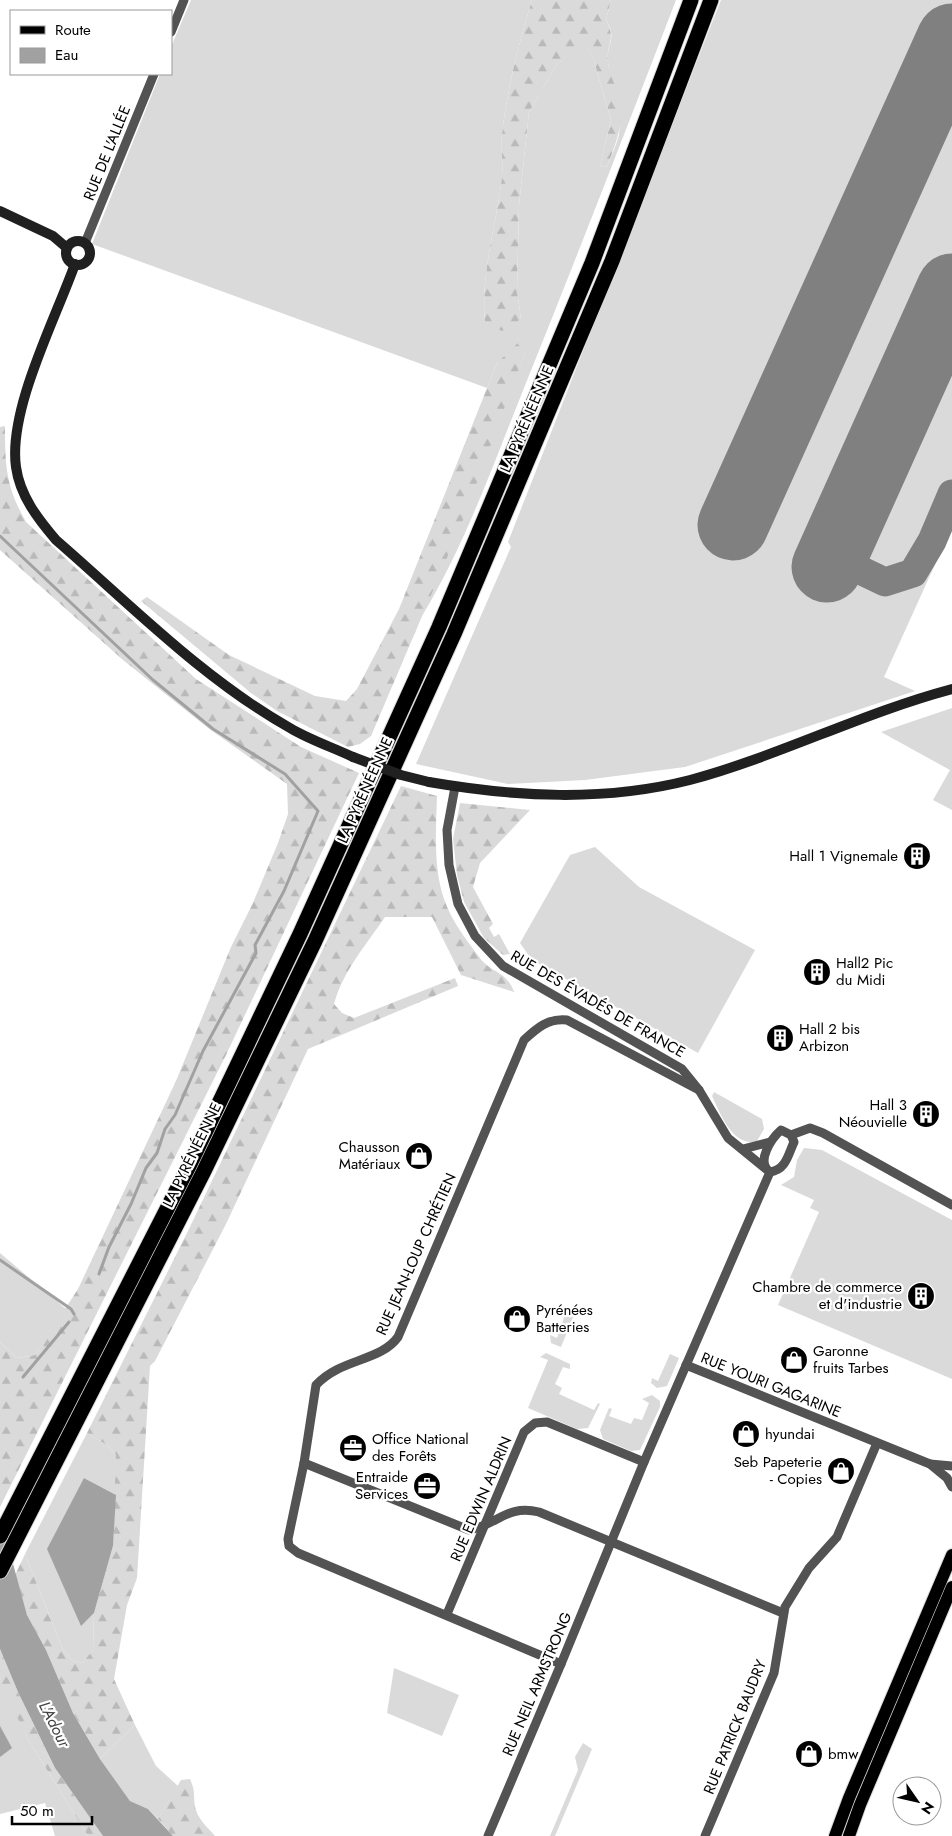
<svg xmlns="http://www.w3.org/2000/svg" width="952" height="1836" viewBox="0 0 952 1836" font-family="Jost,sans-serif">
  <defs>
    <pattern id="forest-firs" width="22" height="20" patternUnits="userSpaceOnUse" patternTransform="scale(1.25)"><rect width="22" height="20" fill="#dadada"/><path d="M5 1l3.5 6h-7zM16 11l3.5 6h-7z" fill="#b9b9b9"/></pattern>
  </defs>
  <rect width="100%" height="100%" fill="#fff"/>
  <!-- grass -->
  <g fill="#dadada">
    <path d="M191,0H532C519,43 507,89 502,134C501,147 503,162 502,176C497,225 480,273 485,323L521,319L517,291L519,205L529,112L557,64L585,43L594,61L611,120L600,166L607,167C611,156 617,144 619,134C622,111 609,83 608,61C606,43 618,39 606,20L611,0H676C626,130 576,259 524,388C493,465 465,545 422,616L525,352L497,363L487,388L92,244L160,74H171V47Z"/>
    <path d="M721,0H952V527L884,677L915,691L685,767L585,780L508,784L416,764L511,547L508,542Z"/>
    <path d="M952,708V810L933,800L950,770L881,732Z"/>
    <path d="M595,847L639,887L755,950L698,1053L532,960L520,943L570,855Z"/>
    <path d="M714,1092L762,1119L764,1129L757,1141C733,1148 720,1113 712,1096Z"/>
    <path d="M804,1148L822,1150L952,1220V1379L778,1305L819,1212L810,1208L814,1200L781,1185L794,1177L797,1160Z"/>
    <path d="M0,1253L66,1309L35,1355L17,1358L0,1342Z"/>
    <path d="M567,1309L575,1312L561,1347L551,1343L550,1335L557,1338Z"/>
    <path d="M546,1353L570,1364V1369L563,1367L555,1384L562,1388L559,1394L594,1410L598,1403L600,1404L588,1428L577,1429L528,1408L548,1360L540,1357Z"/>
    <path d="M670,1354L679,1358L667,1386L657,1388L651,1383L652,1378L658,1381Z"/>
    <path d="M652,1395L660,1401V1407L640,1450L631,1451L603,1439L600,1430L609,1408L612,1409L609,1416L631,1424L634,1418L642,1420L649,1403L642,1399Z"/>
    <path d="M87,1433L107,1445L116,1455V1495L84,1478L81,1625L94,1613L93,1650L82,1663L73,1661L63,1650L25,1554Z"/>
    <path d="M394,1668L459,1695L442,1736L387,1713Z"/>
    <path d="M0,1678L29,1741L88,1836H55L45,1803L0,1814Z"/>
    <path d="M135,1725L156,1766L178,1786L158,1819L148,1809L130,1801L100,1759Z"/>
    <path d="M583,1743L592,1749L555,1836H550L578,1770L575,1757Z"/>
  </g>
  <!-- forest -->
  <g fill="url(#forest-firs)">
    <path d="M532,0H611L606,20C617,39 606,43 608,61C609,76 619,91 621,106C623,127 614,148 607,167L600,166L611,120L594,61L585,44L557,64L529,112L519,205L517,291L521,319L502,331L485,323C480,273 497,225 502,176C503,162 501,148 502,134C507,89 519,43 532,0Z"/>
    <path d="M519,342L525,352L463,520L371,736L360,744L348,747L277,711L251,693L141,601L147,597L229,655L315,696L346,701L357,689L399,609L497,363Z"/>
    <path d="M5,426C5,466 6,487 26,522L196,679L301,747L359,773L226,1055L0,1507V1342L17,1358L35,1355L78,1289L176,1081L231,947L253,903L278,843L288,814L287,784L208,728L123,660L0,550V427Z"/>
    <path d="M401,786L437,796C436,830 433,866 444,899C451,920 467,941 480,958C492,974 506,970 514,992L461,975L432,917H385C366,945 343,971 334,1004L342,1013L354,1018L455,978L458,986L308,1049L226,1224L155,1361L150,1366L137,1578L127,1605L114,1679L135,1725L100,1759L73,1713L46,1650L27,1615L15,1575L25,1554L63,1650L73,1661L82,1663L93,1650L94,1613L113,1546L116,1455L107,1445L87,1433L187,1233Z"/>
    <path d="M460,803L530,810L480,863L473,887L493,924L489,928L494,937L499,934L510,954L503,955L484,938L464,902L457,875L453,839Z"/>
    <path d="M0,1649L18,1692L55,1768L103,1836H88L29,1741L5,1692L0,1678Z"/>
    <path d="M190,1779C196,1793 193,1793 195,1806C196,1817 208,1828 215,1836H173L158,1819L181,1780Z"/>
  </g>
  <!-- water -->
  <g fill="#a1a1a1">
    <path d="M84,1478L116,1495L113,1546L94,1613L81,1626L47,1549Z"/>
    <path d="M0,1516L27,1615L46,1650L73,1713L100,1759L130,1801L148,1809L173,1836H103L55,1768L18,1692L0,1649Z"/>
    <path d="M0,1726L12,1748L0,1757Z"/>
  </g>
  <g fill="none" stroke-linecap="round" stroke-linejoin="round">
    <!-- stream -->
    <g stroke="#a1a1a1" stroke-width="3">
      <path d="M0,536L153,680L213,729L285,774L318,811L284,891L255,945L256,953L203,1051L175,1115L165,1129L157,1153L146,1168L131,1204L109,1247L99,1274"/>
      <path d="M0,1260L71,1309L74,1314"/>
      <path d="M23,1377L69,1322"/>
    </g>
    <!-- taxiway -->
    <path stroke="#808080" stroke-width="29" d="M839,560L885,582L913,573L932,541L952,494"/>
    <!-- runway -->
    <g stroke="#808080" stroke-width="71">
      <path d="M733,525L952,39"/>
      <path d="M827,567L952,289"/>
    </g>
    <!-- primary casing -->
    <g stroke="#dbdbdb" stroke-width="14">
      <g id="primary">
        <path d="M835,1836L849,1798L952,1555"/>
        <path d="M849,1836L860,1805L952,1587"/>
      </g>
    </g>
    <!-- highway casing -->
    <g stroke="#dbdbdb" stroke-width="17">
      <g id="highway">
        <path d="M0,1536L190,1164L300,934L439,627L592,263L691,0"/>
        <path d="M0,1571L204,1171L315,941L454,634L612,261L711,0"/>
      </g>
    </g>
    <!-- street -->
    <g stroke="#535353" stroke-width="9">
      <path d="M171,32L184,0"/>
      <path d="M85,243L154,74"/>
      <path d="M455,787L447,830L449,865L458,904L475,936L503,966L682,1069L699,1090L728,1138L766,1169"/>
      <path d="M699,1090L567,1020C548,1018 537,1028 524,1040L398,1337C380,1362 341,1358 316,1385L304,1463L469,1530C497,1525 507,1504 539,1512L783,1613"/>
      <path d="M781,1130L791,1135L794,1142C788,1155 786,1170 770,1172C755,1162 772,1138 781,1130Z"/>
      <path d="M791,1135L810,1128L823,1133L952,1205"/>
      <path d="M743,1149L770,1142"/>
      <path d="M686,1365L930,1464L947,1478L952,1487"/>
      <path d="M304,1463L288,1539L289,1546L298,1553L561,1664"/>
      <path d="M930,1464L952,1466"/>
      <path d="M447,1614L524,1432L535,1423L547,1422L644,1462"/>
      <path d="M488,1836L561,1664L644,1462L770,1172"/>
      <path d="M705,1836L774,1673L785,1607L809,1568L837,1537L877,1443"/>
    </g>
    <!-- secondary -->
    <g stroke="#202020" stroke-width="10">
      <path d="M0,211L53,236L67,248"/>
      <circle cx="78" cy="253" r="12"/>
      <path d="M75,264C55,320 8,410 16,467C20,496 38,519 56,540C131,605 203,679 290,728C310,740 332,747 353,757"/>
      <path d="M429,782C516,797 604,802 690,780C779,756 862,713 952,689"/>
    </g>
    <!-- primary -->
    <use href="#primary" stroke="#000" stroke-width="12"/>
    <!-- highway -->
    <use href="#highway" stroke="#000" stroke-width="15"/>
    <!-- secondary-bridge -->
    <path stroke="#202020" stroke-width="10" d="M353,757L401,775L429,782"/>
  </g>
  <!-- icons -->
  <defs>
    <g id="building-disc" transform="scale(1.4375)"><circle r="9.5" fill="#000" stroke="#fff"/><path d="M-4-6H4V6H1V3H-1V6H-4ZM-2.5-4.3h1.7v1.8h-1.7ZM.8-4.3h1.7v1.8H.8ZM-2.5-1h1.7V.8h-1.7ZM.8-1h1.7V.8H.8Z" fill="#fff"/></g>
    <g id="shop-disc" transform="scale(1.4375)"><circle r="9.5" fill="#000" stroke="#fff"/><path d="M-5-2.5h2.3a2.7 3.5 0 0 1 5.4 0H5L5.5 6h-11ZM-1.5-2.5h3a1.5 2.3 0 0 0-3 0Z" fill="#fff"/></g>
    <g id="office-disc" transform="scale(1.4375)"><circle r="9.5" fill="#000" stroke="#fff"/><path d="M-6-3h4V-5.5h4V-3h4V5H-6ZM-1-4.5V-3h2v-1.5ZM-6 0V1H6V0Z" fill="#fff"/></g>
  </defs>
  <g fill-rule="evenodd">
    <use href="#building-disc" x="917" y="856"/>
    <use href="#building-disc" x="817" y="972"/>
    <use href="#building-disc" x="780" y="1038"/>
    <use href="#building-disc" x="926" y="1114"/>
    <use href="#shop-disc" x="419" y="1156"/>
    <use href="#building-disc" x="921" y="1296"/>
    <use href="#shop-disc" x="517" y="1319"/>
    <use href="#shop-disc" x="794" y="1360"/>
    <use href="#shop-disc" x="746" y="1434"/>
    <use href="#office-disc" x="353" y="1448"/>
    <use href="#shop-disc" x="841" y="1471"/>
    <use href="#office-disc" x="427" y="1486"/>
    <use href="#shop-disc" x="809" y="1754"/>
  </g>
  <g text-anchor="middle" stroke-width="4.5" stroke-linejoin="round" paint-order="stroke">
    <!-- street labels -->
    <g font-size="15" fill="#000" stroke="#fff">
      <text transform="translate(107 153) rotate(-68)" y="5">RUE DE L'ALLÉE</text>
      <text transform="translate(527 419) rotate(-67)" y="5">LA PYRÉNÉENNE</text>
      <text transform="translate(365 790) rotate(-66)" y="5">LA PYRÉNÉENNE</text>
      <text transform="translate(598 1004) rotate(30)" y="5">RUE DES ÉVADÉS DE FRANCE</text>
      <text transform="translate(192 1155) rotate(-64)" y="5">LA PYRÉNÉENNE</text>
      <text transform="translate(416 1254) rotate(-66)" y="5">RUE JEAN-LOUP CHRÉTIEN</text>
      <text transform="translate(771 1385) rotate(22)" y="5">RUE YOURI GAGARINE</text>
      <text transform="translate(481 1499) rotate(-67)" y="5">RUE EDWIN ALDRIN</text>
      <text transform="translate(537 1684) rotate(-67)" y="5">RUE NEIL ARMSTRONG</text>
      <text transform="translate(735 1727) rotate(-68)" y="5">RUE PATRICK BAUDRY</text>
    </g>
    <!-- poi labels -->
    <g font-size="15" fill="#000" stroke="#fff" text-anchor="start">
      <text x="898" y="861" text-anchor="end">Hall 1 Vignemale</text>
      <text x="836" y="968">Hall2 Pic<tspan x="836" dy="17">du Midi</tspan></text>
      <text x="799" y="1034">Hall 2 bis<tspan x="799" dy="17">Arbizon</tspan></text>
      <text x="907" y="1110" text-anchor="end">Hall 3<tspan x="907" dy="17">Néouvielle</tspan></text>
      <text x="400" y="1152" text-anchor="end">Chausson<tspan x="400" dy="17">Matériaux</tspan></text>
      <text x="902" y="1292" text-anchor="end">Chambre de commerce<tspan x="902" dy="17">et d'industrie</tspan></text>
      <text x="536" y="1315">Pyrénées<tspan x="536" dy="17">Batteries</tspan></text>
      <text x="813" y="1356">Garonne<tspan x="813" dy="17">fruits Tarbes</tspan></text>
      <text x="765" y="1439">hyundai</text>
      <text x="372" y="1444">Office National<tspan x="372" dy="17">des Forêts</tspan></text>
      <text x="822" y="1467" text-anchor="end">Seb Papeterie<tspan x="822" dy="17">- Copies</tspan></text>
      <text x="408" y="1482" text-anchor="end">Entraide<tspan x="408" dy="17">Services</tspan></text>
      <text x="828" y="1759">bmw</text>
    </g>
    <!-- water labels -->
    <g font-size="16" font-style="italic" fill="#424242" stroke="#fff">
      <text transform="translate(55 1724) rotate(63)" y="6">L'Adour</text>
    </g>
  </g>
  <!-- legend -->
  <rect x="10" y="10" width="162" height="65" fill="#ffffff" stroke="#999999"/>
  <rect x="20" y="26" width="25" height="8" fill="#000000" stroke="#999999"/>
  <text x="55" y="35" font-size="15" fill="#000000">Route</text>
  <rect x="20" y="48" width="25" height="15" fill="#a1a1a1" stroke="#999999"/>
  <text x="55" y="60" font-size="15" fill="#000000">Eau</text>
  <!-- north arrow -->
  <g transform="translate(917 1801) rotate(124)"><circle r="24" fill="#ffffff" stroke="#999999"/>
  <path d="M0-4L9 19L0 12L-9 19Z" fill="#000000"/>
  <text y="-8" font-size="14" font-weight="bold" text-anchor="middle" fill="#000000">N</text>
  </g>
  <!-- scale -->
  <path d="M12 1816v8h80v-8" fill="none" stroke="#000000" stroke-width="2.5"/>
  <text x="20" y="1816" font-size="15" fill="#000000" stroke="#ffffff" stroke-width="4" paint-order="stroke">50 m</text>
</svg>
